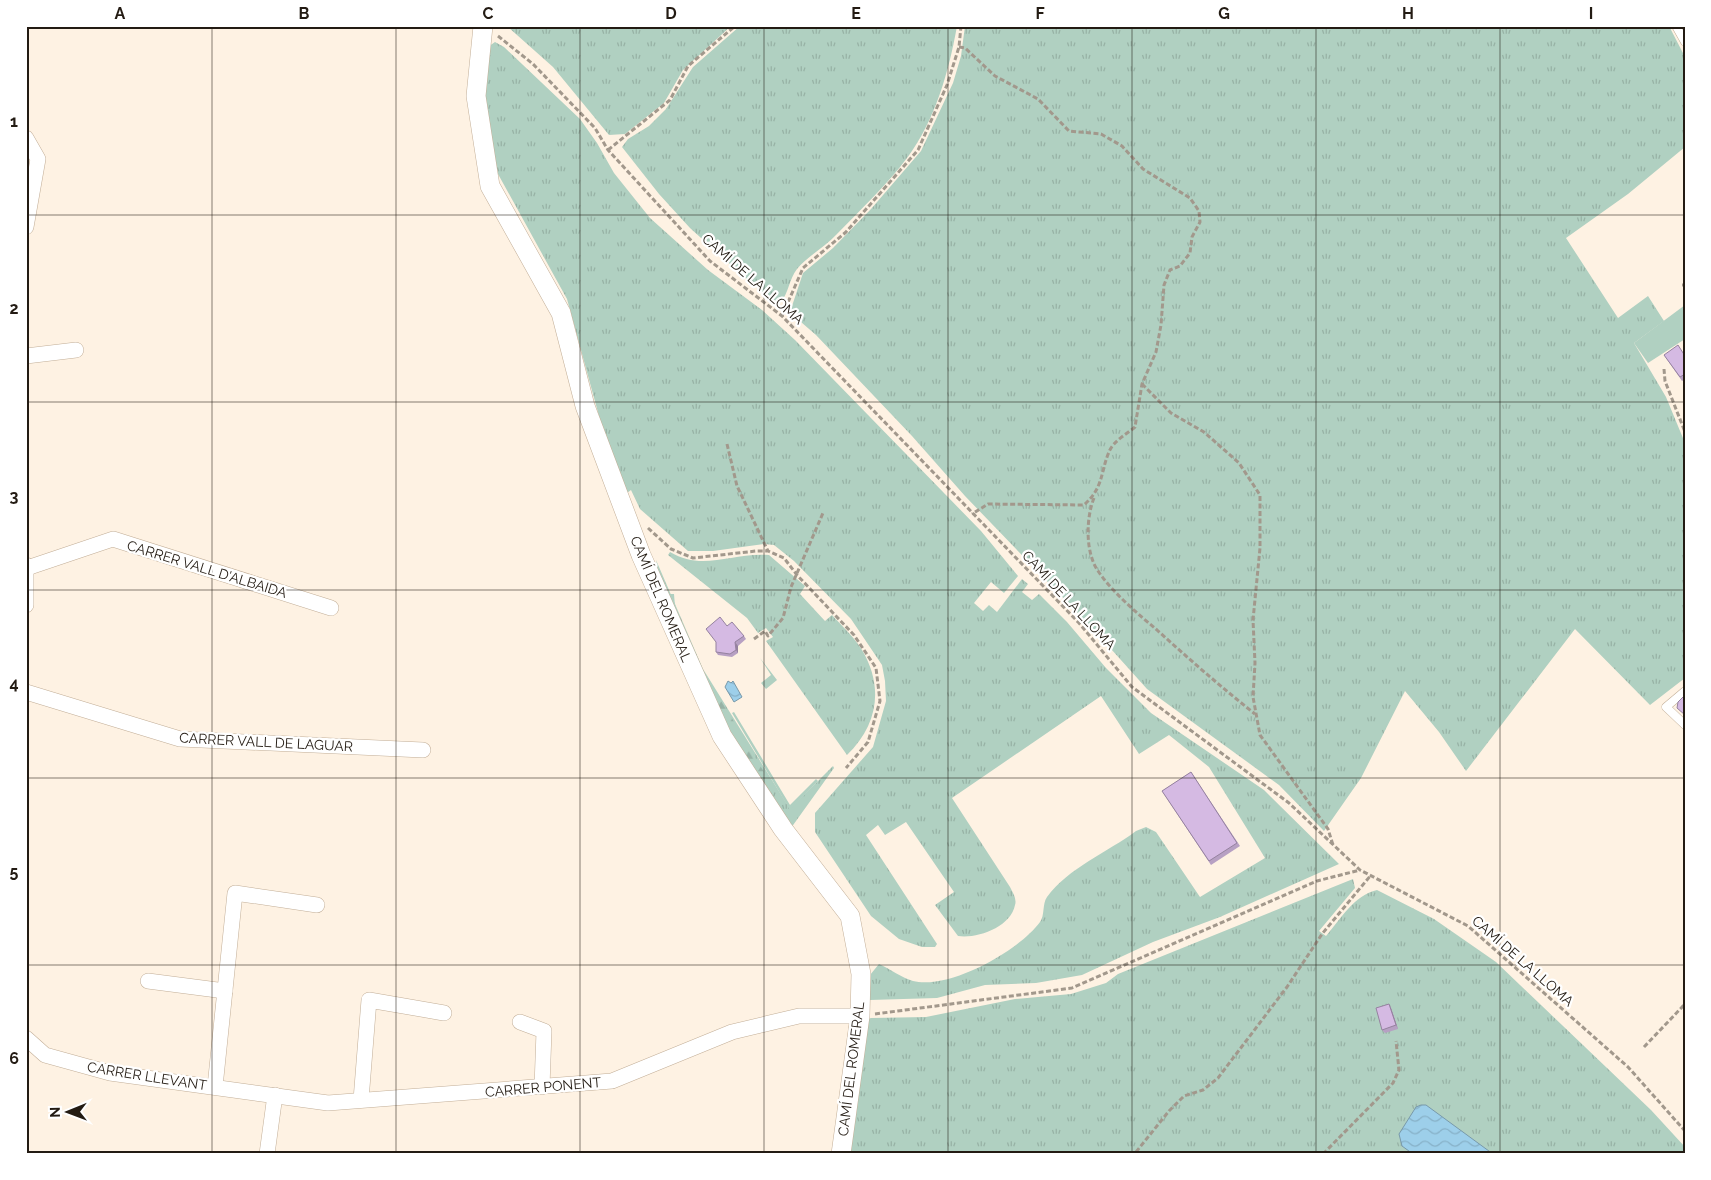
<svg xmlns="http://www.w3.org/2000/svg" width="1711" height="1180" viewBox="0 0 1711 1180" font-family="Raleway,sans-serif">
  <defs>
    <pattern id="grass-tufts" width="24" height="20" patternUnits="userSpaceOnUse" patternTransform="scale(1.25)"><rect width="24" height="20" fill="#b0d0c1"/><path d="M3 7l-1-3M5 7V3M7 7l1-3M15 17l-1-3M17 17v-4M19 17l1-3" fill="none" stroke="#97b2a5"/></pattern>
    <pattern id="forest-firs" width="22" height="20" patternUnits="userSpaceOnUse" patternTransform="scale(1.25)"><rect width="22" height="20" fill="#b0d0c1"/><path d="M5 1l3.5 6h-7zM16 11l3.5 6h-7z" fill="#97b2a5"/></pattern>
    <pattern id="water-waves" width="16" height="10" patternUnits="userSpaceOnUse" patternTransform="scale(1.25)"><rect width="16" height="10" fill="#9dcfea"/><path d="M0 5q4-4 8 0t8 0" fill="none" stroke="#87b1c8"/></pattern>
  </defs>
  <rect width="100%" height="100%" fill="#fef2e3"/>
  <!-- grass -->
  <g fill="url(#grass-tufts)">
    <path d="M507,26H731L683,70L664,103L625,134L609,135L553,67Z"/>
    <path d="M740,26H957C949,71 935,121 907,158C887,185 861,209 837,234C825,247 809,255 797,269C789,279 789,293 780,303L771,299L742,275L690,228L659,194L622,147L628,139L649,126L666,109L693,67Z"/>
    <path d="M965,26H1669L1685,57V147L1628,194L1566,238L1618,318L1648,296L1664,321L1634,343L1666,397L1685,443V678L1650,705L1575,629L1466,771L1439,732L1405,691L1361,778L1324,831L1279,785L1147,689L1094,630L965,496L912,436L816,335L794,316L791,309L803,273L833,248L871,209L921,151L953,83L961,56Z"/>
    <path d="M495,42L504,47L580,119L597,143L614,173L650,218L708,270L762,310L795,340L981,531L1018,576L1004,593L991,582L974,603L983,611L989,605L997,612L1022,579L1028,584L1022,592L1032,600L1039,594L1067,622L1106,668L1151,713L1264,790L1339,864L1220,917L1153,942L1082,975L1036,983L985,985L937,998L870,1000V975L879,964C890,969 902,978 913,981C949,990 1019,951 1040,922C1045,915 1042,904 1047,897C1068,868 1108,852 1136,831L1146,827L1156,832L1200,897L1265,858L1209,767L1169,735L1139,754L1101,696L952,798L1010,887C1013,893 1017,899 1015,905C1011,927 977,939 958,936L935,905L954,892L906,822L885,835L878,825L866,835L937,944L935,947H922L899,939L871,916L815,832V813L873,747L886,701L885,681L882,665L851,619L794,561L774,545L764,544L713,551H688L640,509L631,490L627,493L602,427L567,299L498,174L485,111V49Z"/>
    <path d="M670,552C703,572 732,552 769,555L805,586L800,594L825,621L832,615C842,626 854,637 862,650C884,687 878,725 847,755L766,641L773,637L766,628L758,633L747,618L668,555Z"/>
    <path d="M656,560L703,669L790,809L833,766L834,768L791,828L729,738L659,577Z"/>
    <path d="M1353,879L1355,888L1319,931L1326,936C1341,919 1354,895 1377,890L1434,919L1496,962L1651,1110L1685,1147V1154H847L864,1020L871,1018L926,1017L1015,999L1071,994L1106,983L1118,974Z"/>
  </g>
  <!-- forest -->
  <path fill="url(#forest-firs)" d="M665,594H674C675,636 716,690 736,725C748,747 761,768 775,788L773,793L768,792L734,739Z"/>
  <!-- green -->
  <g fill="#b0d0c1">
    <path d="M1685,305V339L1648,363L1634,343Z"/>
    <path d="M760,658L777,680L766,689L761,683L771,675Z"/>
    <path d="M734,712L790,805L816,779L818,781L790,810L732,713Z"/>
  </g>
  <!-- water -->
  <g fill="url(#water-waves)" stroke="#7899aa">
    <path d="M728,681L731,683L733,681L742,697L734,702L725,687Z"/>
    <path d="M1421,1105H1426L1493,1154H1413L1402,1146L1399,1134L1416,1107Z"/>
  </g>
  <g fill="none" stroke-linecap="round" stroke-linejoin="round">
    <!-- service casing -->
    <g stroke="#c2ae97" stroke-width="9">
      <g id="service">
        <path d="M1676,26L1685,42"/>
        <path d="M1685,691L1666,707L1685,725"/>
      </g>
    </g>
    <!-- minor casing -->
    <g stroke="#c2ae97" stroke-width="16">
      <g id="minor">
        <path d="M26,138L38,159L26,227"/>
        <path d="M26,356L76,350"/>
        <path d="M26,565V605"/>
        <path d="M27,568L113,539L331,608"/>
        <path d="M26,692L180,739L423,750"/>
        <path d="M148,981L225,991"/>
        <path d="M520,1022L544,1031L542,1087"/>
        <path d="M26,1038L45,1055L110,1073L328,1103L612,1081L732,1032L799,1016H860"/>
        <path d="M215,1087L235,893L317,905"/>
        <path d="M361,1100L369,1000L444,1013"/>
        <path d="M267,1154L275,1095"/>
      </g>
    </g>
    <!-- tertiary casing -->
    <g stroke="#c2ae97" stroke-width="20">
      <path id="tertiary" d="M483,26L476,96L490,186L561,313L585,406L641,555L722,736L783,829L850,916L861,974L860,1016L841,1154"/>
    </g>
    <!-- path -->
    <g stroke="#a2988c" stroke-width="3" stroke-dasharray="5 2.5" stroke-linecap="butt">
      <path d="M498,36L533,64L595,128L608,150L710,261L782,316L1079,623L1132,687L1289,803L1360,870L1468,926L1628,1067L1685,1131"/>
      <path d="M959,47L965,48L995,76L1038,99L1069,131L1101,134L1122,146L1143,169L1190,198L1199,211L1200,222L1192,237L1190,253L1180,266L1170,270L1164,285L1161,325L1156,352L1142,384L1135,427C1127,434 1113,441 1109,452C1100,473 1104,487 1084,505L988,504L972,514"/>
      <path d="M608,150L670,100L688,66L735,26"/>
      <path d="M1682,285H1685"/>
      <path d="M782,316L803,268L846,232L918,150L947,85L959,47L961,26"/>
      <path d="M1664,369L1665,381L1685,432"/>
      <path d="M1142,384L1171,413L1204,432L1239,463L1260,495V548L1253,620L1255,663L1253,697L1260,735L1328,829L1333,845"/>
      <path d="M727,444L737,486L768,551"/>
      <path d="M1094,498C1086,518 1085,552 1098,571C1113,593 1137,613 1157,630C1189,659 1221,687 1255,714"/>
      <path d="M648,528L671,549L693,558L756,551H768L784,558L797,575L854,635L876,668L880,701L868,742L846,768"/>
      <path d="M754,639L765,631L768,636L783,618L791,587L823,513"/>
      <path d="M875,1014L1072,988L1317,881L1360,870"/>
      <path d="M1644,1047L1685,1004"/>
      <path d="M1136,1152L1169,1111L1184,1096L1203,1090L1218,1078L1287,987L1322,934L1371,875"/>
      <path d="M1323,1154L1393,1083L1399,1070L1396,1041"/>
    </g>
    <!-- service -->
    <use href="#service" stroke="#fff" stroke-width="8"/>
    <!-- minor -->
    <use href="#minor" stroke="#fff" stroke-width="15"/>
    <!-- tertiary -->
    <use href="#tertiary" stroke="#fff" stroke-width="19"/>
  </g>
  <!-- wall -->
  <g fill="#b7a0c3">
    <path d="M1664,355L1685,356V379L1682,381Z"/>
    <path d="M727,626L744,636L746,639L738,646V653L732,657L718,655L716,652Z"/>
    <path d="M1191,772L1240,846L1211,865L1162,791Z"/>
    <path d="M1389,1004L1391,1008L1398,1029L1385,1033L1382,1030Z"/>
  </g>
  <!-- shaded-wall -->
  <g fill="#95829f">
    <path d="M735,642L738,646V653L736,650Z"/>
    <path d="M1389,1004L1391,1008L1398,1029L1396,1025Z"/>
  </g>
  <!-- building -->
  <g fill="#d5bae3" stroke="#95829f">
    <path d="M1678,345L1685,356V374L1680,377L1664,355Z"/>
    <path d="M720,617L727,626L732,622L744,636L735,642L736,650L730,654L716,652V642L706,629Z"/>
    <path d="M1685,695V715L1677,708L1678,702Z"/>
    <path d="M1191,772L1237,843L1209,861L1162,791Z"/>
    <path d="M1389,1004L1396,1025L1382,1030L1376,1008Z"/>
  </g>
  <!-- grid -->
  <path fill="none" stroke="#231b13" stroke-width="1" stroke-opacity="0.55" d="M212,26V1154M396,26V1154M580,26V1154M764,26V1154M948,26V1154M1132,26V1154M1316,26V1154M1500,26V1154M26,215H1685M26,402H1685M26,590H1685M26,778H1685M26,965H1685"/>
  <g text-anchor="middle" stroke-width="4.5" stroke-linejoin="round" paint-order="stroke">
    <!-- street labels -->
    <g font-size="14" fill="#231b13" stroke="#fff">
      <text transform="translate(753 279) rotate(41)" y="5">CAMÍ DE LA LLOMA</text>
      <text transform="translate(207 569) rotate(17)" y="5">CARRER VALL D'ALBAIDA</text>
      <text transform="translate(661 599) rotate(67)" y="5">CAMÍ DEL ROMERAL</text>
      <text transform="translate(1069 600) rotate(47)" y="5">CAMÍ DE LA LLOMA</text>
      <text transform="translate(266 742) rotate(3)" y="5">CARRER VALL DE LAGUAR</text>
      <text transform="translate(1523 961) rotate(41)" y="5">CAMÍ DE LA LLOMA</text>
      <text transform="translate(851 1069) rotate(-83)" y="5">CAMÍ DEL ROMERAL</text>
      <text transform="translate(147 1076) rotate(9)" y="5">CARRER LLEVANT</text>
      <text transform="translate(543 1087) rotate(-5)" y="5">CARRER PONENT</text>
    </g>
  </g>
  <!-- border -->
  <rect width="1711" height="1180" fill="none" stroke="#ffffff" stroke-width="55"/>
  <!-- north arrow -->
  <g transform="translate(68 1112) rotate(269)" stroke="#ffffff" stroke-width="4" paint-order="stroke">
  <path d="M0-4L9 19L0 12L-9 19Z" fill="#231b13"/>
  <text y="-8" font-size="14" font-weight="bold" text-anchor="middle" fill="#231b13">N</text>
  </g>
  <rect x="28" y="28" width="1656" height="1124" fill="none" stroke="#231b13" stroke-width="2"/>
  <g font-size="16" text-anchor="middle" font-weight="bold" fill="#231b13">
    <text x="120" y="19">A</text>
    <text x="304" y="19">B</text>
    <text x="488" y="19">C</text>
    <text x="671" y="19">D</text>
    <text x="856" y="19">E</text>
    <text x="1040" y="19">F</text>
    <text x="1224" y="19">G</text>
    <text x="1408" y="19">H</text>
    <text x="1591" y="19">I</text>
    <text x="14" y="127">1</text>
    <text x="14" y="314">2</text>
    <text x="14" y="502">3</text>
    <text x="14" y="689">4</text>
    <text x="14" y="877">5</text>
    <text x="14" y="1064">6</text>
  </g>
</svg>
